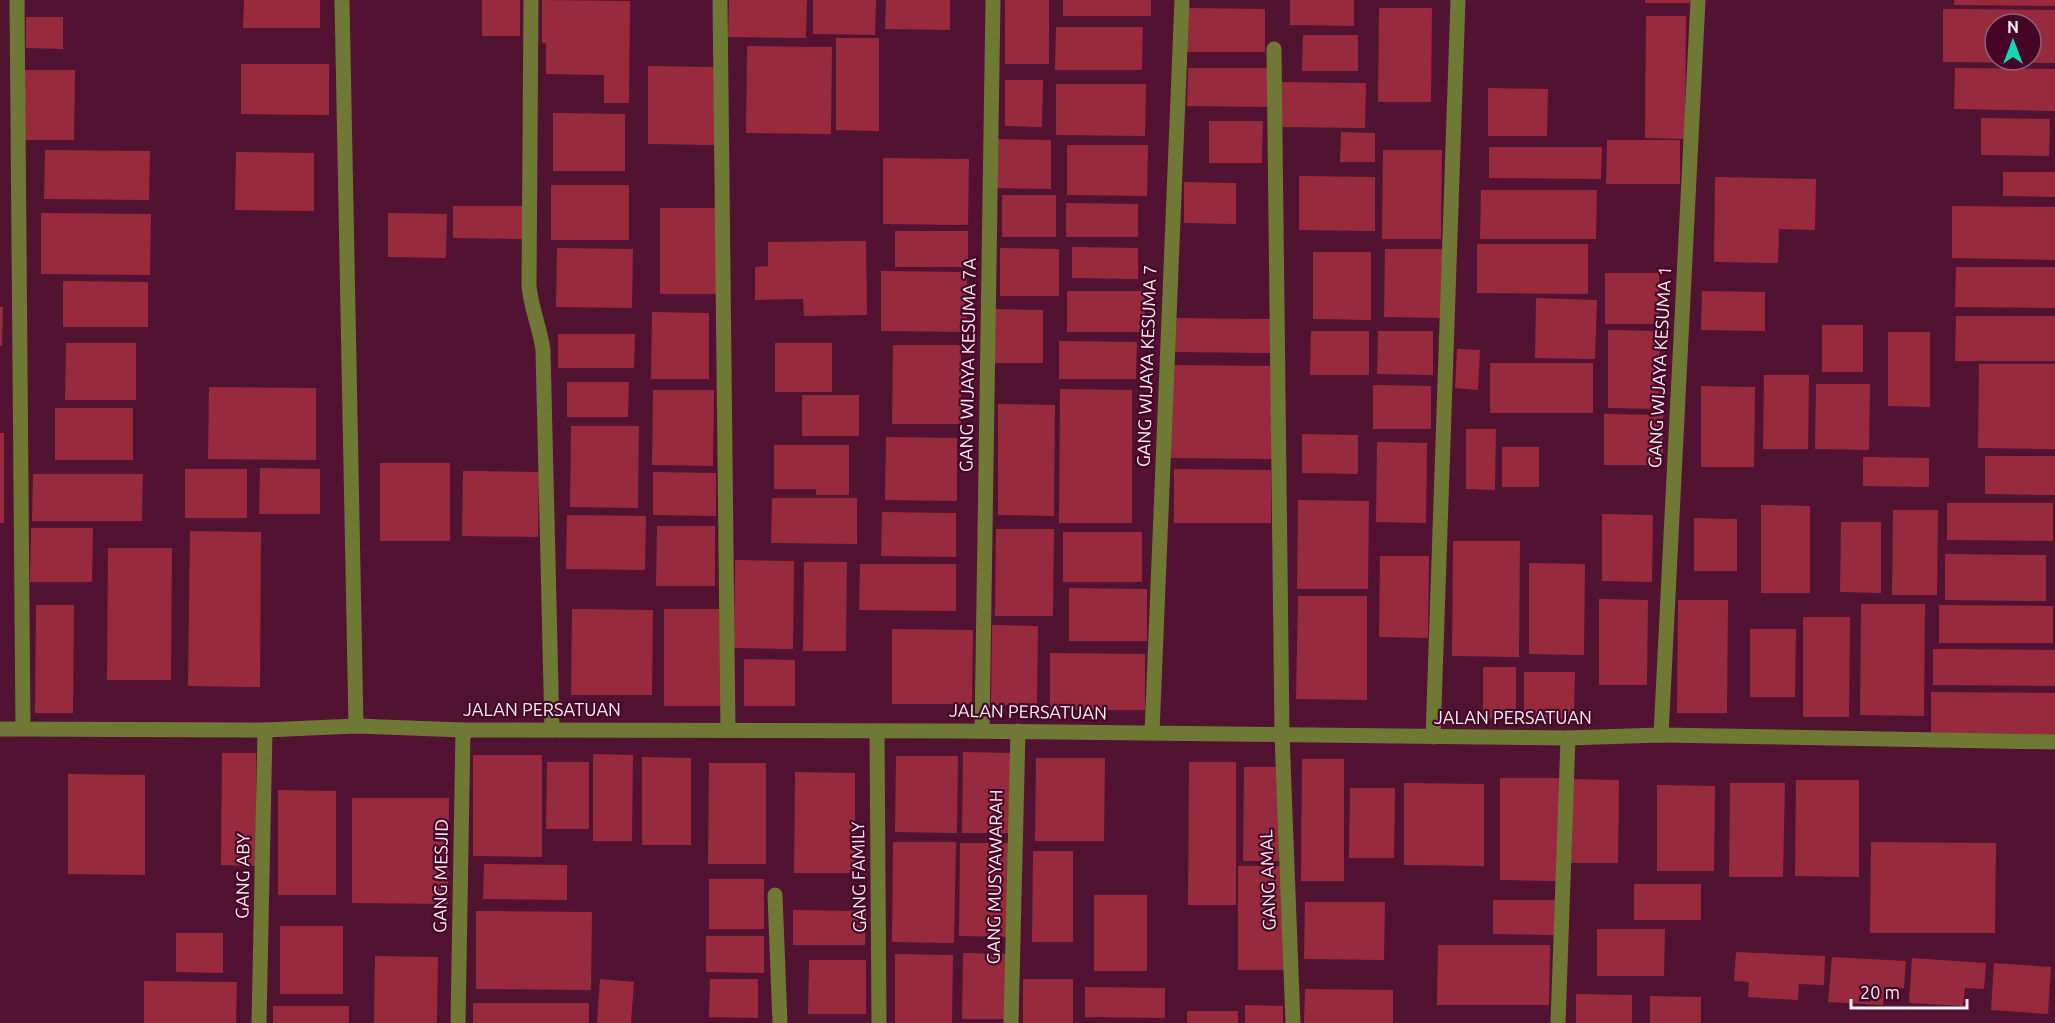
<svg xmlns="http://www.w3.org/2000/svg" width="2055" height="1023" viewBox="0 0 2055 1023" font-family="Ubuntu,sans-serif">
  <rect width="100%" height="100%" fill="#521231"/>
  <!-- building -->
  <g fill="#972b3d" fill-rule="evenodd">
    <path d="M244,0H320V28H243Z"/>
    <rect x="482" y="0" width="38" height="36"/>
    <path d="M542,0L630,1L629,103H604V75L546,74V43H542Z"/>
    <path d="M729,0H807L806,38L728,37Z"/>
    <path d="M813,0H876L875,35L813,34Z"/>
    <path d="M886,0H950V30L885,29Z"/>
    <rect x="1005" y="0" width="44" height="64"/>
    <rect x="1063" y="0" width="88" height="16"/>
    <path d="M1290,0H1354V26L1290,25Z"/>
    <rect x="1645" y="0" width="45" height="3"/>
    <path d="M1954,0H2055V6L1954,5Z"/>
    <path d="M1187,8L1265,9V52H1186Z"/>
    <path d="M1379,8H1432L1431,102H1378Z"/>
    <path d="M1943,9L2055,10V63L1943,62ZM1995,24H2031V60H1995Z"/>
    <path d="M1646,16H1686L1685,139L1645,138Z"/>
    <path d="M26,17H63V49L26,48Z"/>
    <path d="M1056,27H1143L1142,70H1055Z"/>
    <path d="M1303,35H1358V71H1302Z"/>
    <path d="M836,38H879V131L836,130Z"/>
    <path d="M747,46L832,47L831,134L746,133Z"/>
    <path d="M241,64H329V115L241,114Z"/>
    <path d="M648,66L714,67V145L648,144Z"/>
    <path d="M1188,68H1268L1267,107L1187,106Z"/>
    <path d="M1955,68L2055,69V111L1954,109Z"/>
    <path d="M24,70H75L74,140H24Z"/>
    <path d="M1005,80H1043L1042,127L1005,126Z"/>
    <path d="M1279,82L1366,83L1365,128L1279,127Z"/>
    <path d="M1056,84H1146L1145,136L1056,135Z"/>
    <path d="M1488,88L1548,89L1547,136H1488Z"/>
    <path d="M553,113L625,114V171H553Z"/>
    <path d="M1981,118L2050,119L2049,156L1981,155Z"/>
    <path d="M1209,121H1263L1262,163H1209Z"/>
    <path d="M1341,132L1375,133V162H1340Z"/>
    <path d="M994,139L1051,140V189L994,188Z"/>
    <path d="M1607,140H1680V184H1606Z"/>
    <path d="M1067,145H1148L1147,196L1067,195Z"/>
    <path d="M1489,147H1602L1601,179L1489,178Z"/>
    <path d="M45,150L150,151L149,200L44,199Z"/>
    <path d="M1383,150H1442L1441,239H1382Z"/>
    <path d="M236,152L314,153V211L235,210Z"/>
    <path d="M883,158L969,159L968,225L883,224Z"/>
    <path d="M2003,172H2055V197L2003,196Z"/>
    <path d="M1299,176L1375,177V231L1299,230Z"/>
    <path d="M1715,177L1816,179L1815,230L1779,229L1778,263L1714,262Z"/>
    <path d="M1184,182L1236,183V224L1184,223Z"/>
    <rect x="551" y="185" width="78" height="55"/>
    <path d="M1481,190H1597L1596,239H1480Z"/>
    <rect x="1002" y="195" width="54" height="42"/>
    <path d="M1066,203L1138,204V237H1066Z"/>
    <path d="M453,206H523V239L453,238Z"/>
    <path d="M1952,206L2055,207V260L1952,258Z"/>
    <rect x="660" y="208" width="58" height="86"/>
    <path d="M41,213L151,214L150,275L41,274Z"/>
    <path d="M388,213L447,214L446,258L388,257Z"/>
    <rect x="895" y="231" width="73" height="36"/>
    <path d="M866,241L867,315L804,316L803,299L755,300V267L768,266V242Z"/>
    <path d="M1477,244H1588V294L1477,293Z"/>
    <path d="M1072,247L1138,248V279L1072,278Z"/>
    <path d="M557,248L633,249L632,308L556,307Z"/>
    <path d="M1000,248L1059,249V296H1000Z"/>
    <path d="M1385,249H1442V318L1384,317Z"/>
    <path d="M1313,252H1371V320L1313,319Z"/>
    <path d="M1956,267H2055V308L1955,307Z"/>
    <path d="M881,271L967,272V332L881,331Z"/>
    <rect x="1605" y="273" width="54" height="51"/>
    <path d="M63,281L148,282V327H63Z"/>
    <rect x="1067" y="291" width="78" height="41"/>
    <path d="M1702,291L1765,292V331L1701,330Z"/>
    <path d="M1536,298L1597,300L1595,359L1535,358Z"/>
    <path d="M0,307H3L2,346H0Z"/>
    <path d="M992,309L1043,310V363H992Z"/>
    <path d="M652,312L709,313V379H651Z"/>
    <path d="M1956,316H2055V361H1955Z"/>
    <path d="M1173,318L1273,319V353L1173,352Z"/>
    <rect x="1822" y="325" width="41" height="47"/>
    <path d="M1608,330L1660,331L1659,409L1608,408Z"/>
    <path d="M1311,331H1369V375H1310Z"/>
    <path d="M1378,331H1433V375L1377,374Z"/>
    <path d="M1888,332H1930V407L1888,406Z"/>
    <path d="M558,334H635L634,368H558Z"/>
    <path d="M1059,341L1137,342L1136,379H1059Z"/>
    <path d="M66,343H136V400H65Z"/>
    <rect x="775" y="343" width="57" height="49"/>
    <path d="M893,345H961V424H892Z"/>
    <path d="M1457,349L1480,350L1478,390L1455,388Z"/>
    <rect x="1490" y="363" width="103" height="50"/>
    <path d="M1979,364H2055V449L1978,448Z"/>
    <path d="M1170,365L1275,366L1274,459L1169,458Z"/>
    <path d="M1764,375H1809L1808,449H1763Z"/>
    <path d="M567,382H629L628,417H567Z"/>
    <path d="M1816,384H1870L1869,450L1815,449Z"/>
    <path d="M1373,385L1431,386V429H1373Z"/>
    <path d="M1701,386L1755,387L1754,467H1701Z"/>
    <path d="M209,387L316,388V460L208,459Z"/>
    <path d="M1060,389L1132,390V523H1059Z"/>
    <path d="M653,390H714L713,466L652,465Z"/>
    <rect x="802" y="395" width="57" height="41"/>
    <path d="M998,404L1055,405L1054,516L998,515Z"/>
    <rect x="55" y="408" width="78" height="52"/>
    <path d="M1604,414L1663,415V465H1604Z"/>
    <path d="M571,426H639L638,508L570,507Z"/>
    <path d="M1466,429H1496L1495,490L1466,489Z"/>
    <rect x="0" y="433" width="4" height="90"/>
    <path d="M1302,434L1358,435V474L1302,473Z"/>
    <path d="M886,437L957,438V501L885,500Z"/>
    <path d="M1377,442L1427,443L1426,523L1376,522Z"/>
    <path d="M774,445H849V495H816V489H774Z"/>
    <rect x="1502" y="447" width="37" height="40"/>
    <path d="M1985,456H2055V495L1985,494Z"/>
    <path d="M1863,457L1929,458V487L1863,486Z"/>
    <rect x="380" y="463" width="70" height="78"/>
    <path d="M260,468L320,469V514H259Z"/>
    <rect x="185" y="469" width="62" height="49"/>
    <path d="M1174,469L1271,470V523H1174Z"/>
    <path d="M463,471L539,472L538,537L462,536Z"/>
    <path d="M653,472L716,473V516L653,515Z"/>
    <path d="M33,474H143L142,521H32Z"/>
    <path d="M772,498H857V544L771,543Z"/>
    <path d="M1298,500L1369,501L1368,589H1297Z"/>
    <path d="M1947,503H2053V541L1947,540Z"/>
    <path d="M1761,505L1810,506V593H1761Z"/>
    <path d="M1893,510H1938L1937,595H1892Z"/>
    <path d="M882,512L956,513V557L881,556Z"/>
    <path d="M1602,514L1653,515L1652,582L1602,581Z"/>
    <path d="M567,515L646,516L645,570L566,569Z"/>
    <path d="M1694,518L1737,519V571H1694Z"/>
    <path d="M1841,522H1881V593L1840,592Z"/>
    <path d="M657,526H715V586H656Z"/>
    <path d="M31,528H93L92,582H30Z"/>
    <path d="M996,529H1054L1053,616H995Z"/>
    <path d="M190,531L261,532L260,687L188,686Z"/>
    <rect x="1063" y="532" width="79" height="50"/>
    <path d="M1453,541H1520L1519,657L1452,656Z"/>
    <path d="M108,548H172L171,680H107Z"/>
    <path d="M1945,554L2046,555V601L1945,600Z"/>
    <path d="M1380,556H1429L1428,638L1379,637Z"/>
    <path d="M735,560L794,561L793,649L734,648Z"/>
    <path d="M804,562H847L846,651H803Z"/>
    <path d="M1529,563L1585,564L1584,655L1529,654Z"/>
    <path d="M860,564H956V611L859,610Z"/>
    <path d="M1069,588L1147,589V641H1069Z"/>
    <path d="M1298,596H1367V700L1296,699Z"/>
    <path d="M1599,599L1648,600L1647,685H1599Z"/>
    <path d="M1678,600H1728L1727,713H1677Z"/>
    <path d="M1861,604H1925L1924,716L1860,715Z"/>
    <path d="M36,605H74L73,713H35Z"/>
    <path d="M1939,605L2053,606V643H1939Z"/>
    <path d="M572,609L653,610L652,695H571Z"/>
    <path d="M664,609H722L721,706H664Z"/>
    <path d="M1803,617H1850L1849,717H1803Z"/>
    <path d="M992,625L1038,626L1037,706L991,705Z"/>
    <path d="M892,629L973,630L972,704H892Z"/>
    <path d="M1750,629H1796L1795,697H1750Z"/>
    <path d="M1933,649L2055,650V686L1933,685Z"/>
    <path d="M1050,653L1145,654V710H1050Z"/>
    <path d="M744,659L795,660V706H744Z"/>
    <path d="M1483,667H1516V719L1483,718Z"/>
    <path d="M1524,672H1575L1574,719H1524Z"/>
    <path d="M1931,692L2055,693V738L1931,737Z"/>
    <path d="M963,752L1013,753L1012,833H962Z"/>
    <path d="M222,753H256V866L221,865Z"/>
    <path d="M593,754L633,755L632,841H593Z"/>
    <path d="M473,755H542V857L473,856Z"/>
    <path d="M896,756H958L957,833L895,832Z"/>
    <path d="M642,757L691,758V845H642Z"/>
    <path d="M1036,758H1105L1104,841H1035Z"/>
    <path d="M1302,759H1344V881H1301Z"/>
    <path d="M547,762H589V829H546Z"/>
    <path d="M1189,762H1236V905H1188Z"/>
    <path d="M709,763H766V864H708Z"/>
    <path d="M1244,767H1281L1280,861H1243Z"/>
    <path d="M795,772L855,773V873H794Z"/>
    <path d="M68,774L145,775V875L68,874Z"/>
    <path d="M1500,778H1559L1558,881L1500,880Z"/>
    <path d="M1571,779L1619,780L1618,863H1570Z"/>
    <path d="M1796,780H1859V877L1795,876Z"/>
    <path d="M1404,783L1484,784V866L1404,865Z"/>
    <path d="M1730,783H1785L1783,877H1729Z"/>
    <path d="M1657,785L1715,786L1714,871H1657Z"/>
    <path d="M1350,788H1395L1394,858H1349Z"/>
    <path d="M278,790L336,791V895H278Z"/>
    <path d="M352,798H449L448,904L352,903Z"/>
    <path d="M893,842H956L954,943L892,942Z"/>
    <path d="M1871,842L1996,843L1995,933H1870Z"/>
    <path d="M960,843H1010L1009,937L959,936Z"/>
    <path d="M1033,851H1073V942H1032Z"/>
    <path d="M484,864L567,865V900L483,899Z"/>
    <path d="M1238,866H1286L1285,970H1238Z"/>
    <rect x="709" y="879" width="55" height="50"/>
    <rect x="1634" y="884" width="67" height="36"/>
    <rect x="1094" y="895" width="53" height="76"/>
    <path d="M1493,900H1555L1554,935L1493,934Z"/>
    <path d="M1305,902H1385L1384,960L1304,959Z"/>
    <path d="M793,910L866,911L865,945H793Z"/>
    <path d="M476,911L592,912L591,990L476,989Z"/>
    <rect x="280" y="926" width="63" height="68"/>
    <path d="M1597,929H1665L1664,976H1597Z"/>
    <path d="M176,933H223V973L176,972Z"/>
    <path d="M706,936H764V973L706,972Z"/>
    <path d="M1438,945H1550L1549,1005H1437Z"/>
    <path d="M1736,952L1825,956L1824,985L1799,984L1798,1000L1748,997L1749,982L1734,981Z"/>
    <path d="M963,953L1008,954V1019H962Z"/>
    <path d="M895,954L953,955L952,1023H895Z"/>
    <path d="M375,956L438,957L437,1023H374Z"/>
    <path d="M1832,957L1906,961L1904,988L1885,987L1883,1005L1828,1002Z"/>
    <path d="M1912,958L1986,963L1984,989L1965,988L1963,1006L1909,1003Z"/>
    <path d="M809,960H866V1014H808Z"/>
    <path d="M1994,963L2051,967L2048,1014L1991,1010Z"/>
    <path d="M600,979L634,982L631,1023H597Z"/>
    <path d="M710,979H758V1018L709,1017Z"/>
    <rect x="1023" y="979" width="50" height="44"/>
    <path d="M144,981L237,982L236,1023H144Z"/>
    <path d="M1085,987L1165,988V1018L1085,1017Z"/>
    <path d="M1305,989L1393,990V1023H1304Z"/>
    <path d="M1576,994L1632,995V1023H1576Z"/>
    <path d="M1650,996L1701,997V1023H1650Z"/>
    <rect x="473" y="1003" width="116" height="20"/>
    <path d="M1245,1005L1283,1006V1023H1245Z"/>
    <rect x="273" y="1006" width="76" height="17"/>
    <rect x="1187" y="1011" width="51" height="12"/>
  </g>
  <g fill="none" stroke-linecap="round" stroke-linejoin="round">
    <!-- minor -->
    <g stroke="#6f7835" stroke-width="15">
      <path d="M17,0L23,729"/>
      <path d="M342,0L356,726"/>
      <path d="M531,0L529,286C531,308 540,328 543,350L552,730"/>
      <path d="M720,0L728,730"/>
      <path d="M1274,49L1282,735L1293,1023"/>
      <path d="M0,729L265,730L356,726L463,730L963,731L1568,738L1661,735L2055,742"/>
      <path d="M877,731L879,1023"/>
      <path d="M982,731L993,0"/>
      <path d="M1152,733L1182,0"/>
      <path d="M1661,735L1698,0"/>
      <path d="M1433,737L1458,0"/>
      <path d="M775,895L780,1023"/>
      <path d="M259,1023L265,730"/>
      <path d="M458,1023L463,730"/>
      <path d="M1011,1023L1018,731"/>
      <path d="M1558,1023L1568,738"/>
    </g>
  </g>
  <g text-anchor="middle" stroke-width="4.5" stroke-linejoin="round" paint-order="stroke">
    <!-- street labels -->
    <g font-size="18" fill="#faf1f4" stroke="#460527">
      <text transform="translate(968 365) rotate(-89)" y="6">GANG WIJAYA KESUMA 7A</text>
      <text transform="translate(1147 366) rotate(-88)" y="6">GANG WIJAYA KESUMA 7</text>
      <text transform="translate(1660 367) rotate(-87)" y="6">GANG WIJAYA KESUMA 1</text>
      <text x="542" y="716">JALAN PERSATUAN</text>
      <text transform="translate(1028 712) rotate(1)" y="6">JALAN PERSATUAN</text>
      <text x="1513" y="724">JALAN PERSATUAN</text>
      <text transform="translate(243 876) rotate(-89)" y="6">GANG ABY</text>
      <text transform="translate(441 876) rotate(-89)" y="6">GANG MESJID</text>
      <text transform="translate(859 877) rotate(-91)" y="6">GANG FAMILY</text>
      <text transform="translate(995 877) rotate(-89)" y="6">GANG MUSYAWARAH</text>
      <text transform="translate(1268 880) rotate(-92)" y="6">GANG AMAL</text>
    </g>
  </g>
  <!-- north arrow -->
  <g transform="translate(2013 42)"><circle r="28" fill="#460527" stroke="#8e6379" stroke-width="1.5"/>
  <path d="M0-4.5L10 22L0 15L-10 22Z" fill="#15d5b3"/>
  <text y="-9" font-size="16" font-weight="bold" text-anchor="middle" fill="#faf1f4">N</text>
  </g>
  <!-- scale -->
  <path d="M1851 999v9h116v-9" fill="none" stroke="#faf1f4" stroke-width="3"/>
  <text x="1860" y="999" font-size="18" fill="#faf1f4" stroke="#460527" stroke-width="4.5" paint-order="stroke">20 m</text>
</svg>
